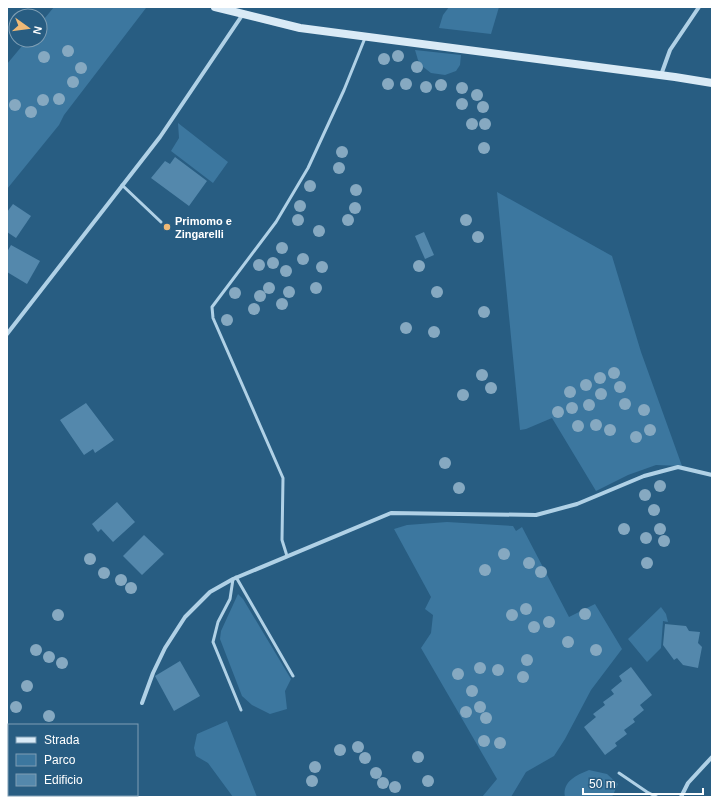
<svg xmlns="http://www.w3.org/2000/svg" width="719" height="804" viewBox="0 0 719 804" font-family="Arial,sans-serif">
  <rect width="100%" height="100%" fill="#285d82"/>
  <!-- green -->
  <g fill="#3c779f">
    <path d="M54,7H150L146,8L64,115L59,125L7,189V64L27,40H40V24Z"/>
    <path d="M449,7H499L491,34L439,28L443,15Z"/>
    <path d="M415,50L461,55L460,65L456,71L445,75L431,73L422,66L418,60Z"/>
    <path d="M178,123L228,162L213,183L171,151L179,138Z"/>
    <path d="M497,192L612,256L641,352L682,466L656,465L628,475L596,491L552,418L526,429L520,430Z"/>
    <path d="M447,522L513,526L516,531L522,527L569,617L595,604L622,649L591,690L565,739L554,756L526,772L511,797H482L497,779L421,648L431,633L433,615L425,609L431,597L394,529L407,525Z"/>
    <path d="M238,594L243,599L291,679L285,691L287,709L270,714L252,705L242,696L220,639L221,631Z"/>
    <path d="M661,607L666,614L668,622L663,621L661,648L647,662L628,639Z"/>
    <path d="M227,721L257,797H233L208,763L196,756L194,748L197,734Z"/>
    <path d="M589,770L607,774L618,784L612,797H565C562,781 577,775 589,770Z"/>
    <rect x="57" y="795" width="67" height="2"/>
  </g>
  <!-- building -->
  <g fill="#5488ac">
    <path d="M175,157L207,181L189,206L151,178L165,161L170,164Z"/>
    <path d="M13,204L31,216L16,238L7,232V212Z"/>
    <path d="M424,232L434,255L425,259L415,236Z"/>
    <path d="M11,245L40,261L27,284L7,272V252Z"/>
    <path d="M86,403L114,440L95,453L93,449L84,455L60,420Z"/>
    <path d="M117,502L135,522L113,542L101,529L98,532L92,524Z"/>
    <path d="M144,535L164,554L142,575L123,556Z"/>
    <path d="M665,624L686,626L689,631L700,632L698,643L702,647L698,668L683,665L677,658L674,660L663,645Z"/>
    <path d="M180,661L200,696L174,711L155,676Z"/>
    <path d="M631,667L652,695L640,705L644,710L633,719L635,722L624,730L627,734L615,743L617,746L605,755L584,727L596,717L593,714L605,705L603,702L614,694L611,690L622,681L619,676Z"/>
  </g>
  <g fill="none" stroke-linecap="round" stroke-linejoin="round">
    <!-- lane -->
    <g stroke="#b0d1e6" stroke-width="3">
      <path d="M122,185L161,222"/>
      <path d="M287,556L282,540L283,478L213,318L212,307L276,222L308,168L344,90L365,38"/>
      <path d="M236,577L293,676"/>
      <path d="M233,579L230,599L218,622L213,642L241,710"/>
      <path d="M619,773L647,792L657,797"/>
    </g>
    <!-- street -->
    <g stroke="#b0d1e6" stroke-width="4">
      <path d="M661,75L670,50L699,7"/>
      <path d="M7,334L160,137L243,14"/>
      <path d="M142,703L153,673L165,648L185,617L210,592L233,579L391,513L536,515L577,504L644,476L678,467L712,475"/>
      <path d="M681,797L688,783L712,757"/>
    </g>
    <!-- secondary -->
    <path stroke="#d9eaf6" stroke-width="8" d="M215,7L300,28L675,77L712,83"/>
  </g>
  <!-- trees -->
  <g fill="#86a9c1">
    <circle cx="68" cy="51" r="6"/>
    <circle cx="398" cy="56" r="6"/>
    <circle cx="44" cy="57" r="6"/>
    <circle cx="384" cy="59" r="6"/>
    <circle cx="417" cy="67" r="6"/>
    <circle cx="81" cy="68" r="6"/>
    <circle cx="73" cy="82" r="6"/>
    <circle cx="388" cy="84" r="6"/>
    <circle cx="406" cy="84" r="6"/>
    <circle cx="441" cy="85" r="6"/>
    <circle cx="426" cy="87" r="6"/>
    <circle cx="462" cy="88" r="6"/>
    <circle cx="477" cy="95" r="6"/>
    <circle cx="59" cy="99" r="6"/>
    <circle cx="43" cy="100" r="6"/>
    <circle cx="462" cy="104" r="6"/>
    <circle cx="15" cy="105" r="6"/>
    <circle cx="483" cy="107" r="6"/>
    <circle cx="31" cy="112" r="6"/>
    <circle cx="472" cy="124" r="6"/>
    <circle cx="485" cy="124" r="6"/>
    <circle cx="484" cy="148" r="6"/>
    <circle cx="342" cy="152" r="6"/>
    <circle cx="339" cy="168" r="6"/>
    <circle cx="310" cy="186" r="6"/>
    <circle cx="356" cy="190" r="6"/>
    <circle cx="300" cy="206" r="6"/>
    <circle cx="355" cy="208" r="6"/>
    <circle cx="298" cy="220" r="6"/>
    <circle cx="348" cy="220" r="6"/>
    <circle cx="466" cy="220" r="6"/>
    <circle cx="319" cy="231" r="6"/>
    <circle cx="478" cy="237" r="6"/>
    <circle cx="282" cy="248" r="6"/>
    <circle cx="303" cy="259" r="6"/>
    <circle cx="273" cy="263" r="6"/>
    <circle cx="259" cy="265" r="6"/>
    <circle cx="419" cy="266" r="6"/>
    <circle cx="322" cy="267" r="6"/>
    <circle cx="286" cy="271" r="6"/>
    <circle cx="269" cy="288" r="6"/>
    <circle cx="316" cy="288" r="6"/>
    <circle cx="289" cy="292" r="6"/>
    <circle cx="437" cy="292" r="6"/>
    <circle cx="235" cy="293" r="6"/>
    <circle cx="260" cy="296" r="6"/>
    <circle cx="282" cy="304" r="6"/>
    <circle cx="254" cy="309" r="6"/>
    <circle cx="484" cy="312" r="6"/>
    <circle cx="227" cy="320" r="6"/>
    <circle cx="406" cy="328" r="6"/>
    <circle cx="434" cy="332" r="6"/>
    <circle cx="614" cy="373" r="6"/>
    <circle cx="482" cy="375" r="6"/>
    <circle cx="600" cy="378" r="6"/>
    <circle cx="586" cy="385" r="6"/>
    <circle cx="620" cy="387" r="6"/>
    <circle cx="491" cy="388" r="6"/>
    <circle cx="570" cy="392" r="6"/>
    <circle cx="601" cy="394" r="6"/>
    <circle cx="463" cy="395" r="6"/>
    <circle cx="625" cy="404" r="6"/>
    <circle cx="589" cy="405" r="6"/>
    <circle cx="572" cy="408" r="6"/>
    <circle cx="644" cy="410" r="6"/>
    <circle cx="558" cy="412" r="6"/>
    <circle cx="596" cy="425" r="6"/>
    <circle cx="578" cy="426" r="6"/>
    <circle cx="610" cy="430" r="6"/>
    <circle cx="650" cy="430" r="6"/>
    <circle cx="636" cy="437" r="6"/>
    <circle cx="445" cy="463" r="6"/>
    <circle cx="660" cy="486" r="6"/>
    <circle cx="459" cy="488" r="6"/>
    <circle cx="645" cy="495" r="6"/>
    <circle cx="654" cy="510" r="6"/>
    <circle cx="624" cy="529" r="6"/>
    <circle cx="660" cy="529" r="6"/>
    <circle cx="646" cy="538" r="6"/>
    <circle cx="664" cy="541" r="6"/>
    <circle cx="504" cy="554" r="6"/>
    <circle cx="90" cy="559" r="6"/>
    <circle cx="529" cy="563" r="6"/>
    <circle cx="647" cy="563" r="6"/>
    <circle cx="485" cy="570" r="6"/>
    <circle cx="541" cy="572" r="6"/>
    <circle cx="104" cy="573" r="6"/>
    <circle cx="121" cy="580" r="6"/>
    <circle cx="131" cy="588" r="6"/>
    <circle cx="526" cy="609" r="6"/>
    <circle cx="585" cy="614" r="6"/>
    <circle cx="58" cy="615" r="6"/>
    <circle cx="512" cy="615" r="6"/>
    <circle cx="549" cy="622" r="6"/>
    <circle cx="534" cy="627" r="6"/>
    <circle cx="568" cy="642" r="6"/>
    <circle cx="36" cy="650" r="6"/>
    <circle cx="596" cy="650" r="6"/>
    <circle cx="49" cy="657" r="6"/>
    <circle cx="527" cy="660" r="6"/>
    <circle cx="62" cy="663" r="6"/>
    <circle cx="480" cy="668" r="6"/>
    <circle cx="498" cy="670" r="6"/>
    <circle cx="458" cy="674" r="6"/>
    <circle cx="523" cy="677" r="6"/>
    <circle cx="27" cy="686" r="6"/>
    <circle cx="472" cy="691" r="6"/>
    <circle cx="16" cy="707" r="6"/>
    <circle cx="480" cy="707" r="6"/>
    <circle cx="466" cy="712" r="6"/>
    <circle cx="49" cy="716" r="6"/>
    <circle cx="486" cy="718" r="6"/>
    <circle cx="484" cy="741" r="6"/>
    <circle cx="500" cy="743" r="6"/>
    <circle cx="358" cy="747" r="6"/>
    <circle cx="340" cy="750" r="6"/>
    <circle cx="418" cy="757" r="6"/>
    <circle cx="365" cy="758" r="6"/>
    <circle cx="315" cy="767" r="6"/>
    <circle cx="376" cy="773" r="6"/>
    <circle cx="312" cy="781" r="6"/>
    <circle cx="428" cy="781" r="6"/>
    <circle cx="383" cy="783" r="6"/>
    <circle cx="395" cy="787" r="6"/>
  </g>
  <!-- markers -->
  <circle fill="#eeb976" stroke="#285d82" stroke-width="1.5" cx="167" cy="227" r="4"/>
  <g text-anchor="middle" stroke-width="3" stroke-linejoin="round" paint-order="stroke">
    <!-- poi labels -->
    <g font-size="11" font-weight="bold" fill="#fff" stroke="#285d82" text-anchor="start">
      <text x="175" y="225">Primomo e<tspan x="175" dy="13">Zingarelli</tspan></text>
    </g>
  </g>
  <!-- border -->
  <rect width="719" height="804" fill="none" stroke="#ffffff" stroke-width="16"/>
  <!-- legend -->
  <rect x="8" y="724" width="130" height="72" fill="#285d82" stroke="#7e9eb4"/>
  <rect x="16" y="737" width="20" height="6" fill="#d9eaf6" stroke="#7e9eb4"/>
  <text x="44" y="744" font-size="12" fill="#ffffff">Strada</text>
  <rect x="16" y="754" width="20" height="12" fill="#3c779f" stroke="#7e9eb4"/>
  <text x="44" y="764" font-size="12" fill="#ffffff">Parco</text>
  <rect x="16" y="774" width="20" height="12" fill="#5488ac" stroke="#7e9eb4"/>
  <text x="44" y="784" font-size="12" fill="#ffffff">Edificio</text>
  <!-- north arrow -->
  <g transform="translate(28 28) rotate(104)"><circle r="19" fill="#285d82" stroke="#7e9eb4"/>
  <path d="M0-3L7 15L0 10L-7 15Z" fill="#eeb976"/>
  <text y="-6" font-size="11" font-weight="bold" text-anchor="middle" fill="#ffffff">N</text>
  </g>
  <!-- scale -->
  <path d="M583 788v6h120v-6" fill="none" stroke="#ffffff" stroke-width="2"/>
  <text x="589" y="788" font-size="12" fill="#ffffff" stroke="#285d82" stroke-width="3" paint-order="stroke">50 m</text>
</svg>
